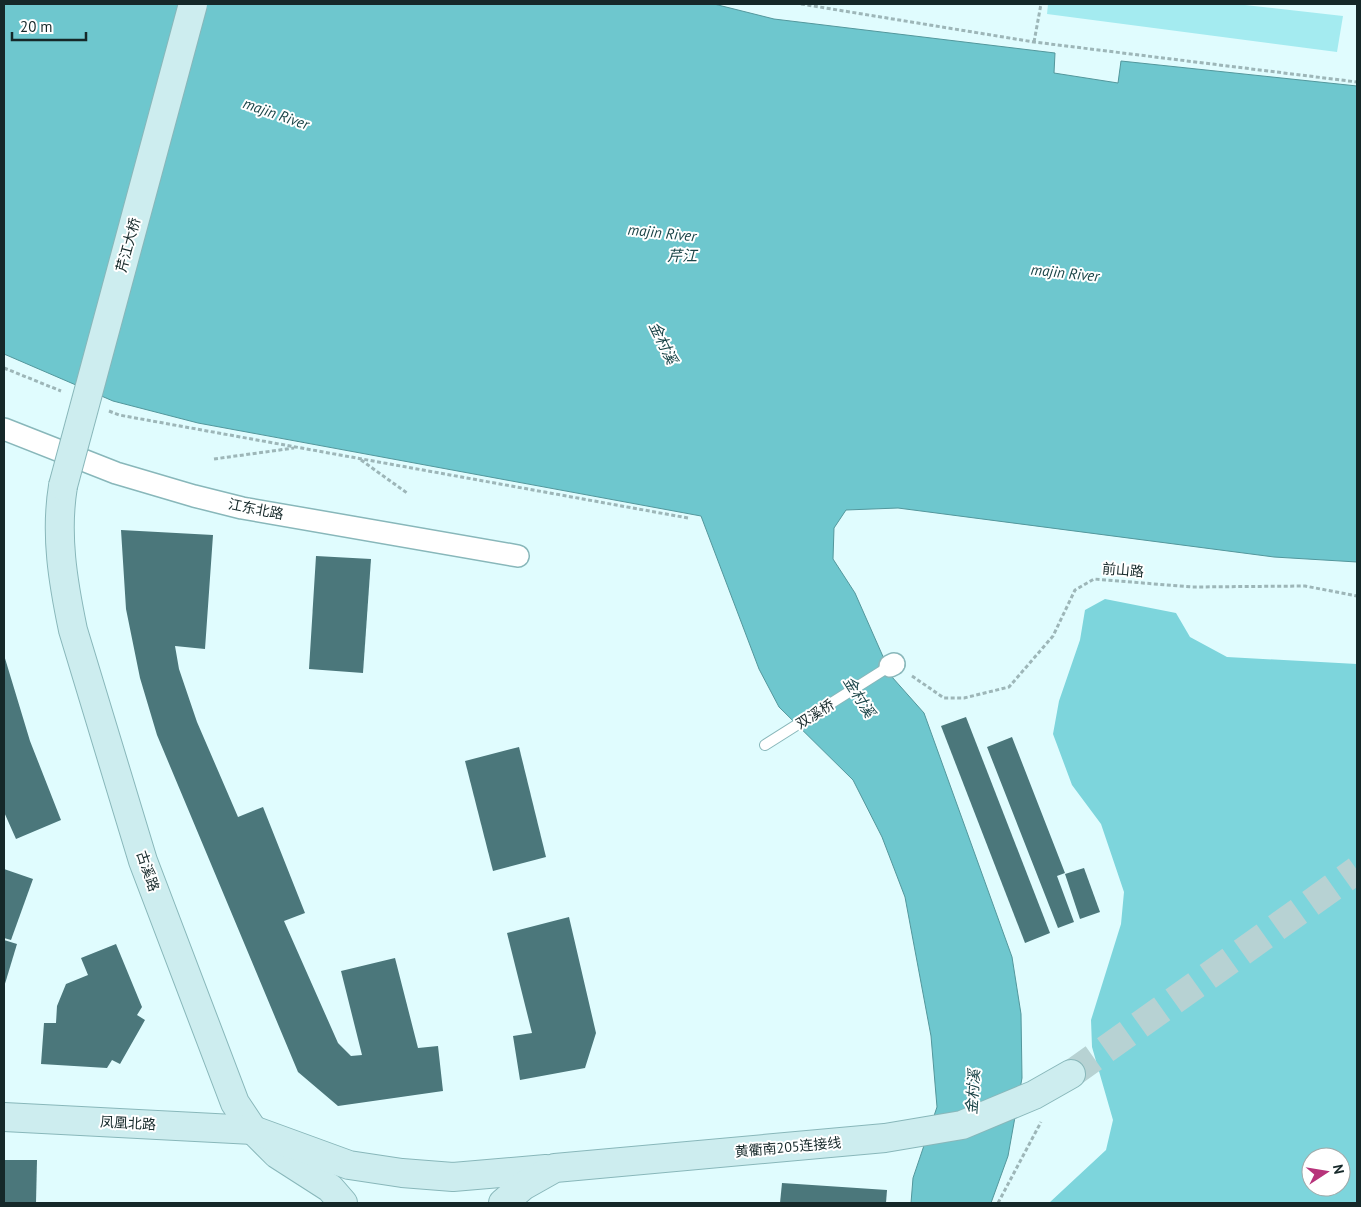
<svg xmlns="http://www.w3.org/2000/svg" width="1361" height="1207" viewBox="0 0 1361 1207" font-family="'PT Sans','Noto Sans SC',sans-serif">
  <rect width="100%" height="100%" fill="#e0fcfe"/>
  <!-- green -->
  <path fill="#a4ebf0" d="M1048,4H1236L1343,16L1337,52L1047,14Z"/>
  <!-- forest -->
  <path fill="#7dd5dc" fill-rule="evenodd" d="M1105,599L1176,613L1190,637L1227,657L1357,664V1203H1049L1106,1150L1113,1120L1092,1047L1091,1020L1121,924L1124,892L1101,824L1072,785L1053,734L1059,701L1080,640L1085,610ZM1311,1157H1341V1187H1311Z"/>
  <!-- water -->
  <path fill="#6ec7ce" stroke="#53979c" d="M4,4H714L774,19L1055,53L1054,73L1118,83L1121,61L1357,86V562L1274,557L898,508L846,510L834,528L833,559L855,593L892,677L924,713L1012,957L1021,1014L1022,1078L1008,1156L991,1203H911L913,1178L937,1107L931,1036L905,897L882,837L853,780L779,707L759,669L701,516L198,423L113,401L4,354Z"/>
  <!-- building -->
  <g fill="#4b777b">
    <path d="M121,530L213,535L205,649L175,646L179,669L197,722L238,817L263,807L305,913L284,921L338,1043L351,1056L362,1055L341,971L395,958L418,1048L438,1046L443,1091L338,1106L298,1072L157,735L140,678L126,609Z"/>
    <path d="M316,556L371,559L363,673L309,669Z"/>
    <path d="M4,655L30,741L61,820L16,839L4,812Z"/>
    <path d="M966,717L1050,933L1025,943L941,726Z"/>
    <path d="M1012,737L1065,873L1057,876L1074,922L1058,928L987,747Z"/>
    <path d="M519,747L546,857L493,871L465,761Z"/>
    <path d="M1084,868L1100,912L1080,919L1065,874Z"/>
    <path d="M4,869L33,879L11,940L4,938Z"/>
    <path d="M569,917L596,1033L585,1068L520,1080L513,1036L532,1033L507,933Z"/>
    <path d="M4,940L17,944L4,987Z"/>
    <path d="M116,944L142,1007L137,1015L145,1020L120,1064L112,1060L107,1068L41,1064L44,1023H56L57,1006L66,984L88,975L81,958Z"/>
    <path d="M4,1160H37L36,1203H4Z"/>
    <path d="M782,1183L887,1190L886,1203H780Z"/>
  </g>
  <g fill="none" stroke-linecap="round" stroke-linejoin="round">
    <!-- secondary-tunnel -->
    <path stroke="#b7d2d3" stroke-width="28" stroke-dasharray="28 14" stroke-linecap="butt" d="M1071,1074L1357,870"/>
    <!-- lane casing -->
    <g stroke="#88b7ba" stroke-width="12">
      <path id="lane" d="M765,745L890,666"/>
    </g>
    <!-- street casing -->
    <g stroke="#88b7ba" stroke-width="24">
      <g id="street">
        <path d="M4,429L116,473L194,496L242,508L518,556"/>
        <path d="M890,666L894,664"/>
      </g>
    </g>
    <!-- secondary casing -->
    <g stroke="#88b7ba" stroke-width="30">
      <g id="secondary">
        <path d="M63,486C55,535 63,582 73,630L143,861L235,1103L253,1130L277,1154L330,1188L343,1203"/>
        <path d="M4,1117L253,1130L349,1165L402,1173L453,1177L546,1169"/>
        <path d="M503,1203L523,1186L555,1168L885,1138L962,1125L1034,1095L1071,1074"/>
      </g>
    </g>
    <!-- path -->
    <g stroke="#9db6b8" stroke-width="3" stroke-dasharray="4 2.5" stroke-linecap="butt">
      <path d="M801,4L1034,42L1357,82"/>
      <path d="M1034,42L1041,4"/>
      <path d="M4,368L61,391"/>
      <path d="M109,411L119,415L688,518"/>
      <path d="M214,459L294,448"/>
      <path d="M361,460L407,493"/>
      <path d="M912,676L944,698H964L1009,687L1053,636L1075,590L1094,579L1192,587L1305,586L1357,596"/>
      <path d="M998,1203L1041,1122"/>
    </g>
    <!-- lane -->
    <use href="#lane" stroke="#fff" stroke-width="10"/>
    <!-- street -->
    <use href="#street" stroke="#fff" stroke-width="21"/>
    <!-- secondary -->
    <use href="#secondary" stroke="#cdedef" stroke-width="28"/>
    <!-- secondary-bridge casing -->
    <g stroke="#88b7ba" stroke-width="30" stroke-linecap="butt">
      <path id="secondary-bridge" d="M63,486L193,4"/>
    </g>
    <!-- secondary-bridge -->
    <use href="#secondary-bridge" stroke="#cdedef" stroke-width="28"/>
  </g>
  <g text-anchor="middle" stroke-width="4" stroke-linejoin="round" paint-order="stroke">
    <!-- street labels -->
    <g font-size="14" fill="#152829" stroke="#fff">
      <text transform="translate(128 245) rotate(-75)" y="5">芹江大桥</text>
      <text transform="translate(256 509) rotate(11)" y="5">江东北路</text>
      <text transform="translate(1123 570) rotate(5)" y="5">前山路</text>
      <text transform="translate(815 714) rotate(-32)" y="5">双溪桥</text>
      <text transform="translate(148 871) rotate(71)" y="5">古溪路</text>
      <text transform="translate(128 1123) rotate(3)" y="5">凤凰北路</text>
      <text transform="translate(788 1147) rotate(-5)" y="5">黄衢南205连接线</text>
    </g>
    <!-- water labels -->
    <g font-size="15" font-style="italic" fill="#1b4548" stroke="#fff">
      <text transform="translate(276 114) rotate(19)" y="5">majin River</text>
      <text transform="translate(662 233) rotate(6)" y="5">majin River</text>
      <text x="682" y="261">芹江</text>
      <text transform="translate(1065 273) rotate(6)" y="5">majin River</text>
      <text transform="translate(663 343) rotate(64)" y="5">金村溪</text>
      <text transform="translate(859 697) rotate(58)" y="5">金村溪</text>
      <text transform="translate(973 1092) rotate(-86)" y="5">金村溪</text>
    </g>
  </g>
  <!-- border -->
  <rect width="1361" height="1207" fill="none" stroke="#152829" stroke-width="10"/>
  <!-- north arrow -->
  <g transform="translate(1326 1172) rotate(78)"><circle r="24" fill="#ffffff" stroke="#a1a9a9"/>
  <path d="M0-4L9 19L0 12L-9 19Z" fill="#b7337a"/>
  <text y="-8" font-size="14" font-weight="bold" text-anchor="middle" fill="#152829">N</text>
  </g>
  <!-- scale -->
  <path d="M12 32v8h74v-8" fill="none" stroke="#152829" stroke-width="2.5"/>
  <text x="20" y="32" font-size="15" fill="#152829" stroke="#ffffff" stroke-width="4" paint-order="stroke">20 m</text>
</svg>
